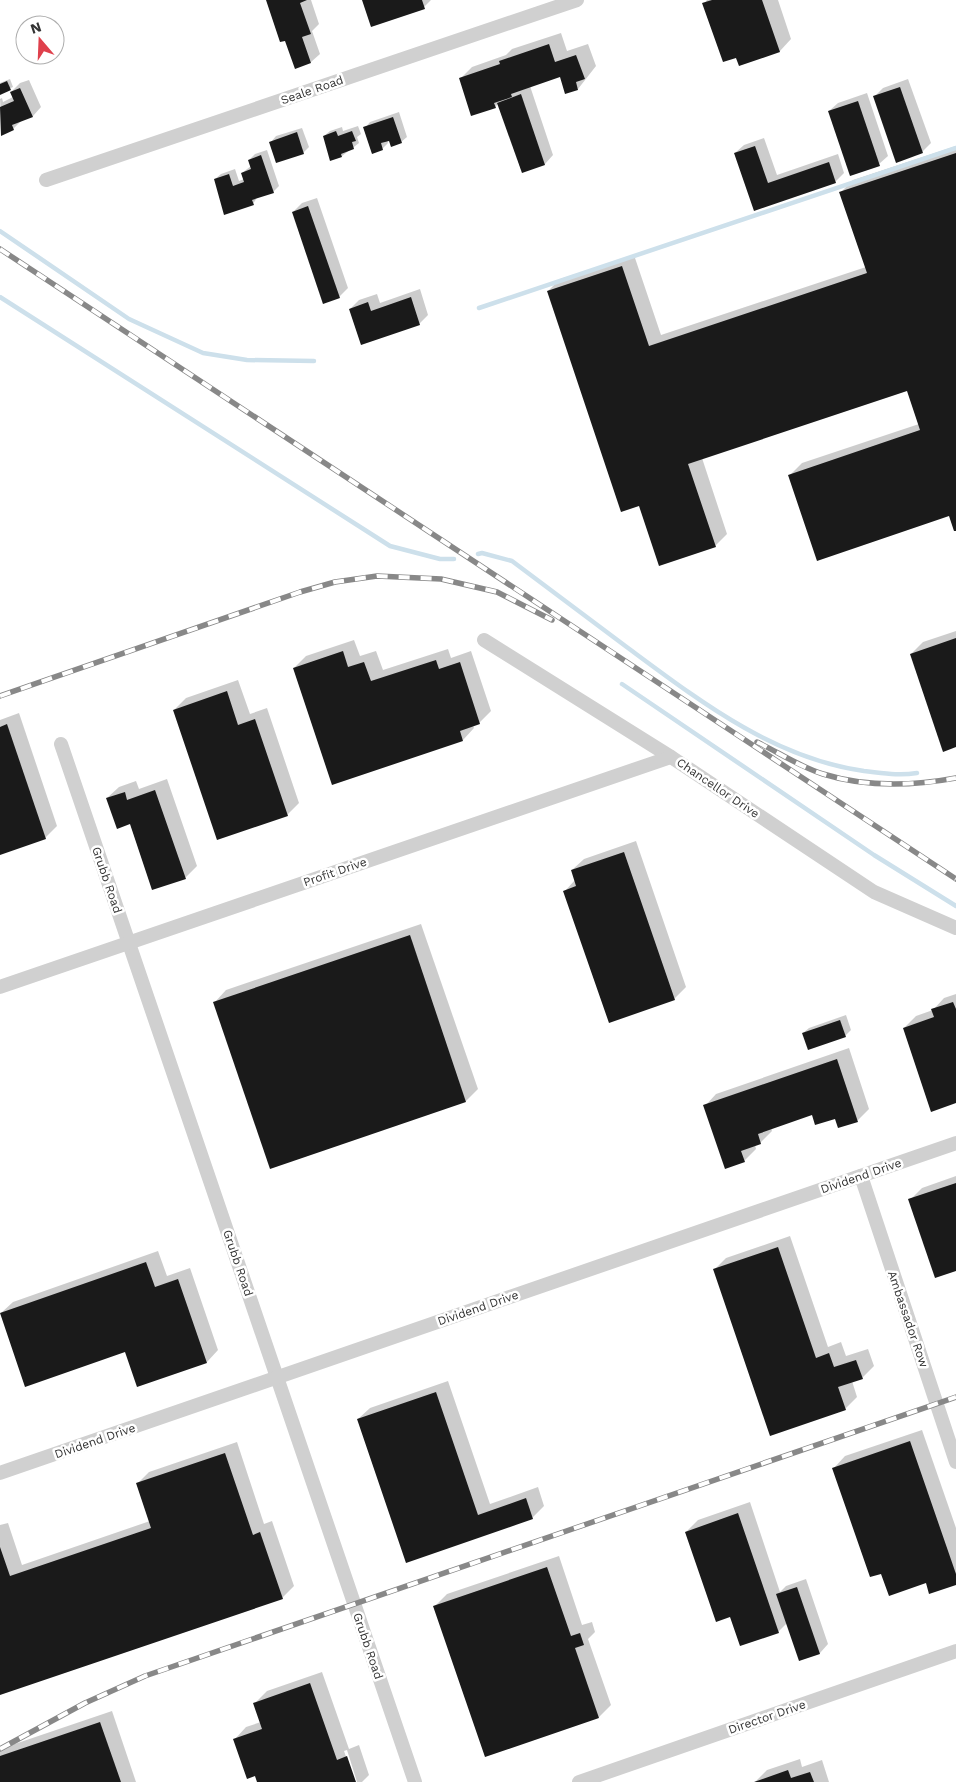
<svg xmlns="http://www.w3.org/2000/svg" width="956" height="1782" viewBox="0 0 956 1782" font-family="'Work Sans',sans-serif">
  <rect width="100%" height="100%" fill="#fff"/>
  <!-- shadow -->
  <g fill="#0003" fill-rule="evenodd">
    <path d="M267,0H311L319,24L312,31L320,54L311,62L286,39Z"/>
    <path d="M363,0H431L424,7Z"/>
    <path d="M707,0H778L791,39L780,51L740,65L704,4Z"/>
    <path d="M561,33L567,51L588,44L596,66L578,89L560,76L530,86L553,155L545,164L522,172L499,103L495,107L460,79L472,67L506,55L512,49Z"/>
    <path d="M10,79L13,87L0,93V83Z"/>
    <path d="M908,79L931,143L922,152L874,97L883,88Z"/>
    <path d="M29,80L41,107L33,116L22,120L13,129L2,134L0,99L2,98L3,102L13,97L11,92L20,83Z"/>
    <path d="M867,93L888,156L879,164L829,111L838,103Z"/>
    <path d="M399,112L407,137L401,142L387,140L388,143L382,149L365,128L370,122Z"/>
    <path d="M358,126L361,134L357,137L359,143L342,156L324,136L330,131L342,127L343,131Z"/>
    <path d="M302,128L309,147L303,153L271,142L276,136Z"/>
    <path d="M764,138L777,175L838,154L844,173L835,182L755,210L735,153L744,145Z"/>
    <path d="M956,146V529L950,515L790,475L802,463L919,424L907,389L702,458L727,534L715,546L640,504L548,291L560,279L634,255L661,335L866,267L841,192L853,180Z"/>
    <path d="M267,150L279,186L273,192L258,196L253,204L215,179L221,174L235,169L239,181L244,179L242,173L251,166L249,160L255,154Z"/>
    <path d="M317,198L348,288L339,297L293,212L302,203Z"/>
    <path d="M420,289L428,315L419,324L350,309L359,300L377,294L380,303Z"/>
    <path d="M956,631V746L911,654L923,642Z"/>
    <path d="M354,640L360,656L376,651L383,670L448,649L451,658L471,651L491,711L479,723L473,725L474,728L463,740L294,668L306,656Z"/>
    <path d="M238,680L250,714L267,708L299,803L287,815L174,710L186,698Z"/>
    <path d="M19,713L57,826L45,838L0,854V720Z"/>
    <path d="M167,779L197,866L186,877L153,889L130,823L107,798L119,787L136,781L139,789Z"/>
    <path d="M636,841L686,987L674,999L565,891L575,880L572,870L584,859Z"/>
    <path d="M421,924L478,1089L466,1101L271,1168L215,1002L226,990Z"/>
    <path d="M956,994V1102L904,1028L916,1016L933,1010L944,998Z"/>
    <path d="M846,1015L851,1030L845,1036L803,1033L809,1028Z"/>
    <path d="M849,1048L869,1109L858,1120L839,1127L835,1117L813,1114L771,1128L772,1131L760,1143L755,1145L756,1149L744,1161L705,1106L716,1094Z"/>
    <path d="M956,1176V1270L910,1200L922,1188Z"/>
    <path d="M790,1236L828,1347L841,1342L846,1356L868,1349L874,1366L862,1378L852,1381L857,1397L845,1409L714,1270L726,1258Z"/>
    <path d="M158,1251L167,1276L190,1268L218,1350L207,1362L126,1351L1,1313L13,1302Z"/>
    <path d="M448,1381L490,1504L538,1487L544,1506L532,1518L407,1561L358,1419L370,1408Z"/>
    <path d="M922,1430L956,1528V1584L882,1572L834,1468L845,1456Z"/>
    <path d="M237,1442L264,1524L272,1521L294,1586L282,1598L0,1694V1525L8,1523L22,1565L150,1521L137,1484L149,1472Z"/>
    <path d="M750,1502L780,1592L786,1586L806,1579L828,1644L820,1653L800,1659L787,1623L778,1632L731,1616L686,1532L698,1520Z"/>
    <path d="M559,1556L582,1625L592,1622L595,1632L588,1639L611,1705L599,1717L486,1756L435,1606L447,1594Z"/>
    <path d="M322,1672L349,1749L359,1745L369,1775L362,1782H258L235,1739L246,1727L261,1722L255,1703L267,1691ZM347,1750L357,1782H355L344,1751Z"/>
    <path d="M112,1711L136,1782H0V1749Z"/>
    <path d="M800,1759L802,1767L822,1760L829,1782H755L767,1770Z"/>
  </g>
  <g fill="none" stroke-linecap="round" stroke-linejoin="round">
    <!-- stream -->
    <g stroke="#cde0eb" stroke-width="4.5">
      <path d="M0,231L129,319L203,353L247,360L314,361"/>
      <path d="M0,297L390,546L440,559H454"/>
      <path d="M479,308L956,148"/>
      <path d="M478,554L482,553L512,561C549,589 587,617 624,645C697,699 772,758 864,771C883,773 898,776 917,773"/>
      <path d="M622,684L874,855L956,906"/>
    </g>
  </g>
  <!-- building -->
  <g fill="#1a1a1a">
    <path d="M266,0H307L300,3L311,34L302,37L311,63L295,69L285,41L280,42Z"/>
    <path d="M362,0H422L425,9L371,27Z"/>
    <path d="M712,0H762L780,52L739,66L736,58L723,62L702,3Z"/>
    <path d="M549,44L555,62L576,55L585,79L576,82L578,90L565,94L560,77L511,94L512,97L494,103L496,108L471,116L459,78L500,64L499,61Z"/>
    <path d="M7,81L11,90L0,95V84Z"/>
    <path d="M900,87L923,153L896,163L873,96Z"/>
    <path d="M20,88L33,117L12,125L14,130L1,136L0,107L14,101L10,92Z"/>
    <path d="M521,94L545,165L522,173L497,103Z"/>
    <path d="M858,101L880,166L850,176L828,111Z"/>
    <path d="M393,117L402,143L391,147L389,141L381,143L383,150L372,154L363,127Z"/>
    <path d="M336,131L338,136L352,131L356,141L352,142L354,149L341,154L342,157L330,161L323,136Z"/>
    <path d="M297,132L304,154L276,163L269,142Z"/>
    <path d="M755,146L768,183L829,162L836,183L754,211L734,153Z"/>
    <path d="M956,153V531H954L949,516L817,561L788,475L920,430L907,391L688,464L716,547L659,566L639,506L621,512L547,291L622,266L649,346L867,273L839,192Z"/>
    <path d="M261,155L274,193L252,200L254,205L224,215L214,179L229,174L233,186L244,182L241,173L251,169L248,160Z"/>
    <path d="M308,206L340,298L323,304L292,212Z"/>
    <path d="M411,297L420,325L361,345L349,309L368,302L371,311Z"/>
    <path d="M956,638V747L943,752L910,654Z"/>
    <path d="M343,651L348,667L364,662L371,681L436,660L439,669L460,662L480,724L460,731L463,741L332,785L293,668Z"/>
    <path d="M227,691L238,725L255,719L288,816L217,840L173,710Z"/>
    <path d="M7,724L46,839L0,855V727Z"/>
    <path d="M155,790L186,879L152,890L130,824L117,829L106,798L125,792L127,800Z"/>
    <path d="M624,852L675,1000L609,1023L563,891L576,886L571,870Z"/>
    <path d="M410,935L466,1102L270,1169L213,1002Z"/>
    <path d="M953,1002L956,1009V1103L931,1112L903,1028L934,1017L931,1009Z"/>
    <path d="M840,1020L846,1037L808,1050L802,1033Z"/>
    <path d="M837,1059L858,1122L838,1128L835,1119L815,1125L812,1115L758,1134L761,1144L741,1151L745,1162L725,1169L703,1105Z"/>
    <path d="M956,1183V1271L935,1278L908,1199Z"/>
    <path d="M778,1247L816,1358L829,1353L834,1367L856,1360L863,1379L838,1387L846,1410L770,1436L713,1269Z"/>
    <path d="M146,1262L155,1287L178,1279L207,1363L137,1387L125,1352L25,1387L0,1313Z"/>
    <path d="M436,1392L478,1515L526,1498L533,1519L406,1563L357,1419Z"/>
    <path d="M910,1441L956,1574V1585L929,1594L926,1583L889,1596L881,1574L870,1577L832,1468Z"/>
    <path d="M225,1453L253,1535L260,1532L283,1599L0,1695V1547L10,1576L151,1528L136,1483Z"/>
    <path d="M738,1513L779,1633L740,1646L730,1617L716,1622L685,1532Z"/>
    <path d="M547,1567L571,1636L580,1633L584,1645L575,1648L599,1718L485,1757L433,1606Z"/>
    <path d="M797,1587L820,1654L799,1661L776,1594Z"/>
    <path d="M310,1683L337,1760L347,1756L356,1782H257L255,1776L247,1779L233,1739L262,1729L253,1703Z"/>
    <path d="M100,1722L121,1782H0V1756Z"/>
    <path d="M788,1770L791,1778L810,1772L814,1782H754Z"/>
  </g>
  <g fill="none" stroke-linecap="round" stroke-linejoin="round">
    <!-- minor -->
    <g stroke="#d0d0d0" stroke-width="14">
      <path d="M46,180L577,0"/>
      <path d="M484,640L671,757L874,892L956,928"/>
      <path d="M61,744L415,1782"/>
      <path d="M0,987L671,757"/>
      <path d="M861,1176L956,1462"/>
      <path d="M0,1473L956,1143"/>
      <path d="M579,1782L956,1651"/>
    </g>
    <!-- rail casing -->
    <g stroke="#888" stroke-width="5.5">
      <g id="rail">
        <path d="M0,249L956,879"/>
        <path d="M0,696L300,592L335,582L377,576L441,579L497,592L552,620"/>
        <path d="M757,742C778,752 800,767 823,774C865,787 913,786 956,778"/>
        <path d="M0,1749L85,1703L145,1676L956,1397"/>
      </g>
    </g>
    <!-- rail -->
    <use href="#rail" stroke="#fff" stroke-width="4" stroke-dasharray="11" stroke-linecap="butt"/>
  </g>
  <g text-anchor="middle" stroke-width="5" stroke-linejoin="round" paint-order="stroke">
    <!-- street labels -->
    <g font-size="12" fill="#333" stroke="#fff">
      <text transform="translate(312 90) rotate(-19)" y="4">Seale Road</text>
      <text transform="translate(718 788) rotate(34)" y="4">Chancellor Drive</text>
      <text transform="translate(335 872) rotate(-19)" y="4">Profit Drive</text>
      <text transform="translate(107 880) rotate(71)" y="4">Grubb Road</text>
      <text transform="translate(861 1176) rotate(-19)" y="4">Dividend Drive</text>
      <text transform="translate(238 1263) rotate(71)" y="4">Grubb Road</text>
      <text transform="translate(478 1308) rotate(-19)" y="4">Dividend Drive</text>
      <text transform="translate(908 1319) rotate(71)" y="4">Ambassador Row</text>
      <text transform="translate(95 1441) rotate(-19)" y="4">Dividend Drive</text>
      <text transform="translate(368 1646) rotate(71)" y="4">Grubb Road</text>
      <text transform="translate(767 1717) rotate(-19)" y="4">Director Drive</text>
    </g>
  </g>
  <!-- north arrow -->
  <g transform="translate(40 40) rotate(341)"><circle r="24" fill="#ffffff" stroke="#adadad"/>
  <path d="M0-4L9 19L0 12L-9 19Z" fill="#df404c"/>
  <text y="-8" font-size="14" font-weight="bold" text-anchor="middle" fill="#333333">N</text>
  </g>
</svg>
